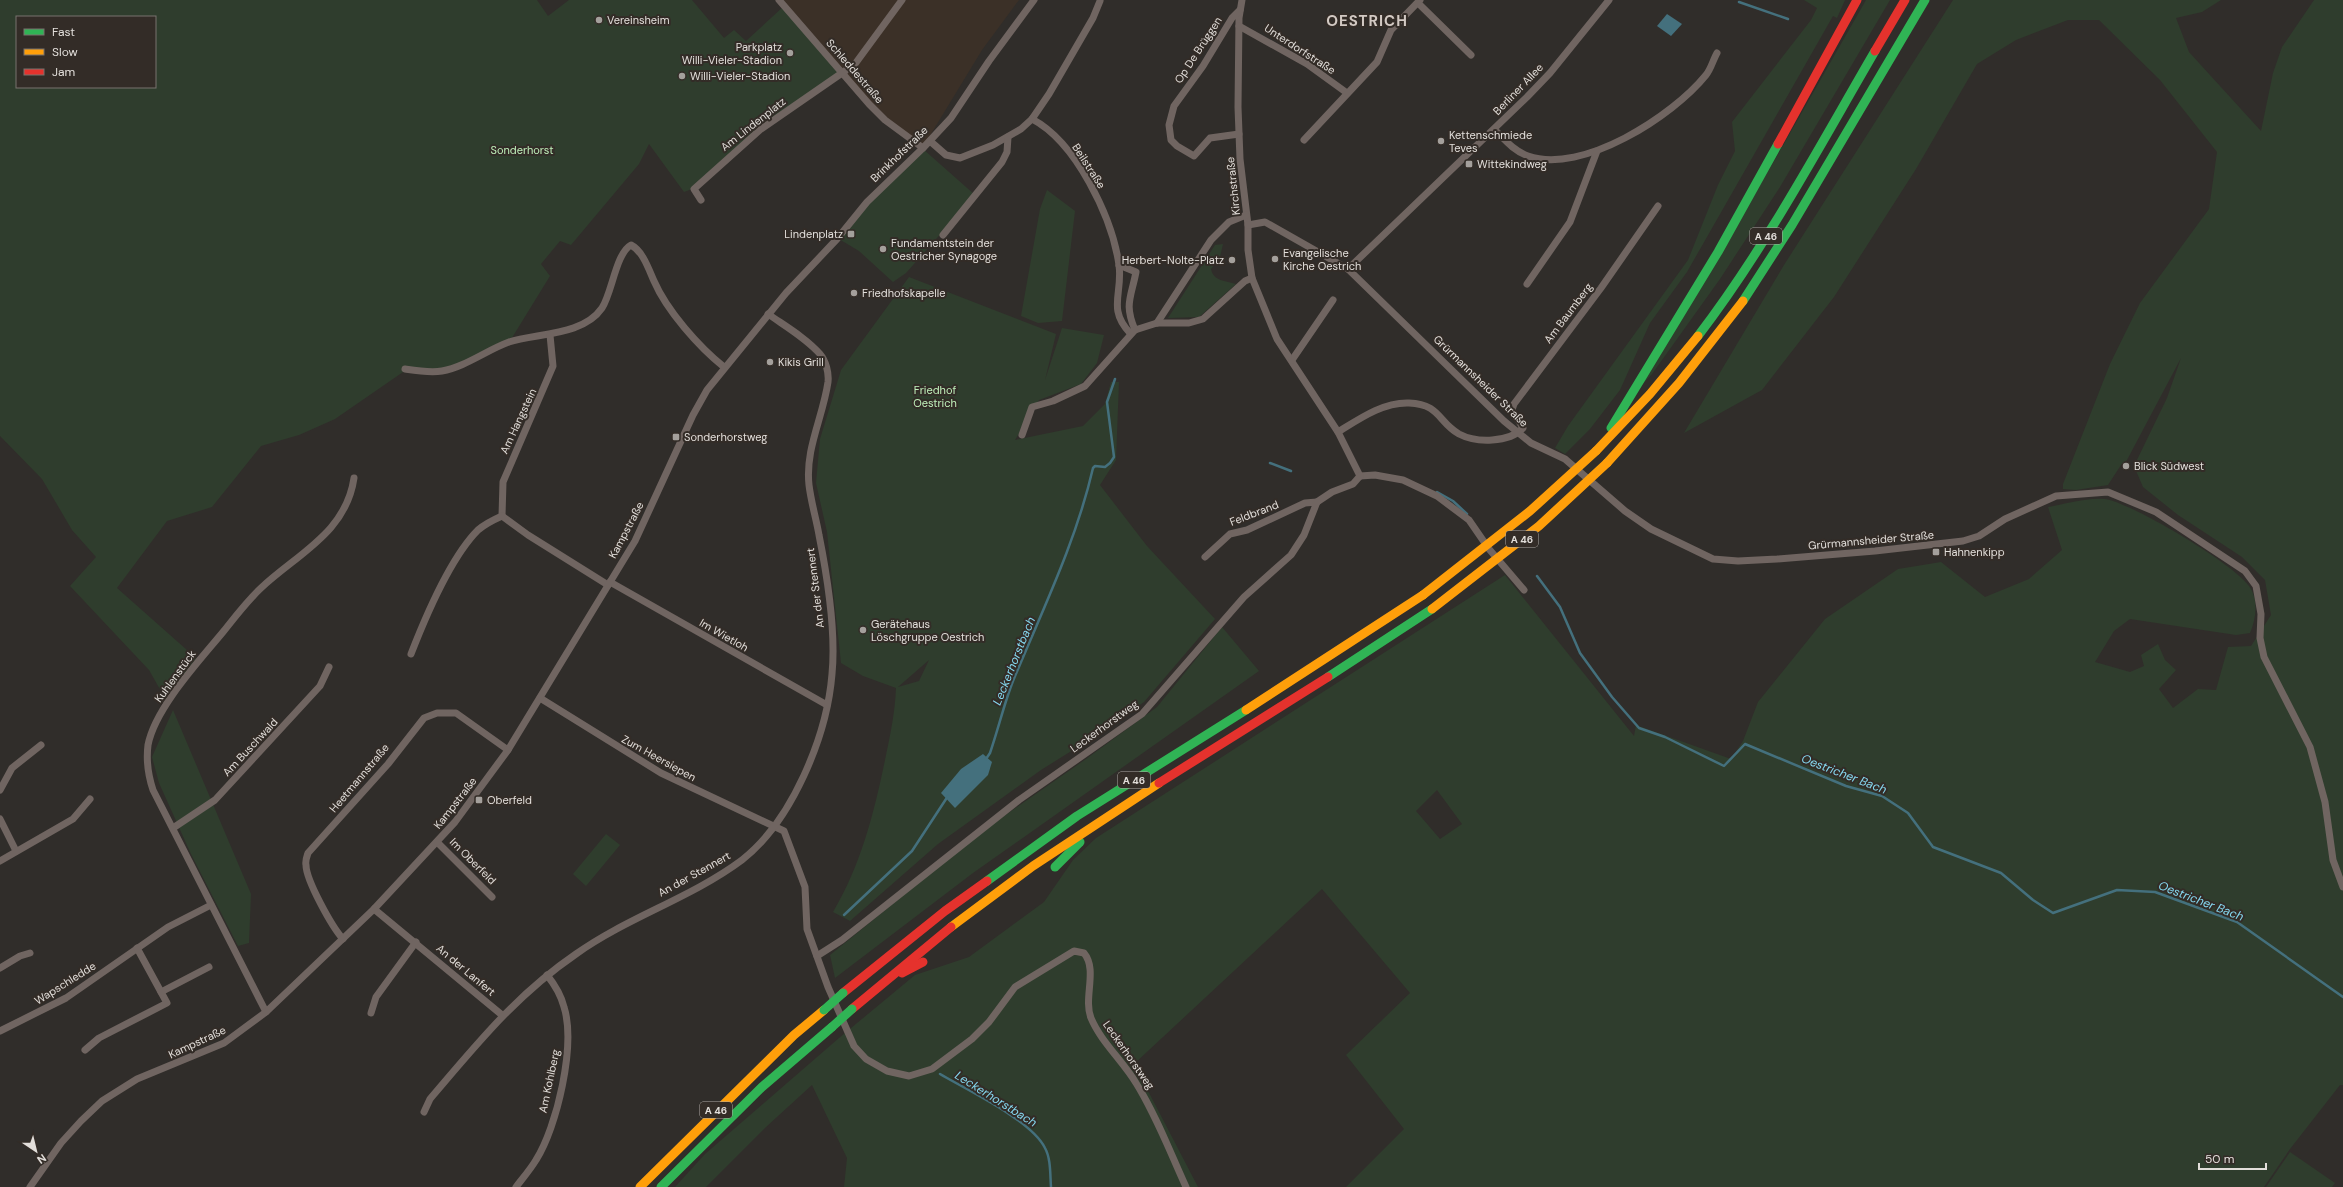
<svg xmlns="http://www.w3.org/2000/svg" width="2343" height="1187" viewBox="0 0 2343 1187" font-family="'DM Sans',sans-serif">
  <rect width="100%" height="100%" fill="#302d2a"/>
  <!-- built -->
  <path fill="#3b3027" d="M780,0H1019L982,50L923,147L886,119Z"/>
  <!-- green -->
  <g fill="#2f3d2d" fill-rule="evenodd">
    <path d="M0,0H537L548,16L569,0H692L724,38L734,30L746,41L784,6L841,74L805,96L692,189L684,192L649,144L639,164L571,245L560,241L541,264L550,276L510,341L444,370H406L335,419L299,435L261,446L212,507L167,521L117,588L196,658L166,700L149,670L70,586L96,557L72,530L42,479L0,436ZM17,17H155V87H17Z"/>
    <path d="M1804,0H1845L1837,18L1833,16L1687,272L1650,323L1620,390L1590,429L1565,454L1555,448L1568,426L1688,260L1718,185L1735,151L1732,122L1811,20L1817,8Z"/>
    <path d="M1866,0H1890L1780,187L1720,279L1652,374L1641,386L1777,156Z"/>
    <path d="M1953,0H2221L2202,12L2176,18L2189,52L2261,131L2273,73L2282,47L2314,0H2343V1085H2340L2290,1149L2264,1187H1346L1404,1129L1346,1055L1410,993L1322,889L1134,1064L1198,1187H844L847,1158L812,1085L766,1127L706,1187H675L705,1154L839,1038L915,975L969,957L1044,902L1073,860L1096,838L1505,575L1634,736L1636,725L1731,759L1743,741L1758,702L1825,619L1898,569L1941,562L1985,597L2029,579L2062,550L2048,507C2064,504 2089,497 2105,499C2132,503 2234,564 2249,586C2259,600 2256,619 2250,633L2236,635L2130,619L2114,631L2095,662L2130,672L2144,666L2141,655L2158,644L2165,660L2176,670L2159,689L2173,708L2198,689L2216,690L2228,647L2251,646L2271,615L2265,580L2242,557L2178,515L2143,487L2134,466L2167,398L2181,358L2127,460L2121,465L2108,485L2076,490L2063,489V484L2110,364L2140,303L2209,209L2217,152L2160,80L2099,20H2068L2016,40L1977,64L1916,169L1834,297L1762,390L1684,433L1784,265ZM1437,790L1462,824L1440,839L1416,811Z"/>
    <path d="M923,149L975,195L906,273L893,282L859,251L839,239L868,202Z"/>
    <path d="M1047,190L1075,211L1062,321L1038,323L1021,316L1040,209Z"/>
    <path d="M1223,244L1220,257L1211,269C1213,281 1226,281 1236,284L1199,317L1168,318L1215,245Z"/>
    <path d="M909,277L1056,334L1045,380L1062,328L1104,335L1097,363L1081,384L1039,400L1015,440L1083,426L1105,404L1111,382H1119L1116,460L1100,485L1147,546L1215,619L1144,702L1089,740L1041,770L938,844L850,921L833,912C861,865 874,813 885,760C890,736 895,713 896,688L863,676L841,663L827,532L816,483L820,439L841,370ZM929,660L919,681L898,687Z"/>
    <path d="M1222,627L1259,671L973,873L835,978L830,955L984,830L1086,759L1157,707Z"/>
    <path d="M173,710L251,894L249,943L238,946L191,854L159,783L152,757Z"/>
    <path d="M606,834L620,845L586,886L573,874Z"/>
    <path d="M2290,1152L2335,1183L2332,1187H2266Z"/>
  </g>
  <!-- water -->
  <g fill="#44707d">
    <path d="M1667,14L1682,24L1671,36L1657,26Z"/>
    <path d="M983,754L992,762L988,775L955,808L941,793L961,769Z"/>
  </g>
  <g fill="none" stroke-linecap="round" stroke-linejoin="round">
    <!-- stream -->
    <g stroke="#44707d" stroke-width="2.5">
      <path d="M1739,2L1788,19"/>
      <path d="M1270,463L1291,471"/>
      <path d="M1437,492L1453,501L1467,514"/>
      <path d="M1537,576L1560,607L1580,653L1612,697L1639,728L1665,737L1724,766L1745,744L1846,786L1882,796L1908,813L1933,847L2001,873L2033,900L2053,913L2117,890L2155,892L2237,922L2343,997"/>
      <path d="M986,759L990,753C998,730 1004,704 1013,681C1042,611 1076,542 1093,468L1095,466L1105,467L1110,463L1114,457L1107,402L1115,379"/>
      <path d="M844,915L912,851L948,796"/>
      <path d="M940,1074C967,1090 1031,1120 1045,1148C1051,1159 1050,1174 1051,1187"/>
    </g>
    <!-- street -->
    <g stroke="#706561" stroke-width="7">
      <path d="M779,0L869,104L885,120L923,148"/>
      <path d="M1242,0L1239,18L1238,107L1240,159L1248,225V250L1252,278L1277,339L1338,432L1360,476"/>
      <path d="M1418,3L1471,55"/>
      <path d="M1239,26L1307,64L1347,93"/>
      <path d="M1032,119C1076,142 1112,217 1119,265C1123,293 1107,309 1130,333"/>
      <path d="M1495,130C1505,140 1514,151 1528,156C1582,175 1673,116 1706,75C1711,69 1713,60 1717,53"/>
      <path d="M1239,134L1210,138L1194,156L1177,146L1171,140L1169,125L1174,106L1203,66L1232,18L1240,10"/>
      <path d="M1304,140L1377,62L1391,30L1420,0"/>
      <path d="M930,141L946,155L960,158L993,145L1021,129L1032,119L1049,94L1093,18L1100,1"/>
      <path d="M701,200L694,189L761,129L855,64L902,0"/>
      <path d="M1248,225L1265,222L1348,269L1504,421L1531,443L1565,459L1625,511L1651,529L1713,559L1738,561L1777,559L1875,551L1963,541L1979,536L2005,519L2056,496L2108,492L2156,512L2245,571L2256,586L2261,614L2260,638L2264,657L2310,747L2325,802L2333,860L2343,887"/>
      <path d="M943,235L1002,162L1007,152L1008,137"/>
      <path d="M1119,265L1136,272C1131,298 1124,304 1135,330"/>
      <path d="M1348,269L1527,97L1550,73L1609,0"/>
      <path d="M1527,284L1570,222L1597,151"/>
      <path d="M1157,323L1211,240L1229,222L1246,215"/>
      <path d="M1292,360L1333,300"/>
      <path d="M405,369C418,371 430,373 442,371C465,367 487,350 509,342C536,333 583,336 602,308C612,293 616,253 631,245C643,251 649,270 654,281C667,311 699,347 724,367"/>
      <path d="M1338,432C1359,419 1383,402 1409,403C1440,404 1438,422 1459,434C1476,443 1509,443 1523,428L1512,410L1514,404L1601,288L1658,206"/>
      <path d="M1022,435L1032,407L1053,401L1085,386L1135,330L1157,323H1189L1203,319L1245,281L1252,278"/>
      <path d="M1360,476L1375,475L1403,480L1437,496L1469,520L1489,549L1524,590"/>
      <path d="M502,516L503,482L553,366L550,335"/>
      <path d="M502,516L528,535L608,585"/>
      <path d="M1205,557L1230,534L1247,530L1305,503L1317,502"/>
      <path d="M610,582L827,705"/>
      <path d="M411,654C425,618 451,557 478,530C485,524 493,520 502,516"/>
      <path d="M540,698L661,773L784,831L805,887L807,929L828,987L854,1046L866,1059L887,1071L909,1076L932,1069L972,1039L989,1022L1015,987L1074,951L1084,953C1098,970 1083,998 1091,1018C1101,1042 1123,1061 1136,1083C1156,1115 1170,1152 1186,1187"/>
      <path d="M0,790L12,768L41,745"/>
      <path d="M0,819L16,851"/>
      <path d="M173,828L215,800L320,686L329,667"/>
      <path d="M437,842L492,897"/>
      <path d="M0,861L73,819L90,799"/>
      <path d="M374,909L502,1015"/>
      <path d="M343,939C332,927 306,880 306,865C305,861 307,856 308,853L388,764L424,718L437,713H456L508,750"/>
      <path d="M817,956L842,940L1019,800L1142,714L1244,597L1291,555L1304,535L1317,502L1332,492L1353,484L1360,476"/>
      <path d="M0,968L20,956L30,953"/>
      <path d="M161,992L209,967"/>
      <path d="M266,1012L153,790C148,775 146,761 148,745C155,708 200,660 223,632C235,617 247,601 261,588C297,554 346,533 354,478"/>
      <path d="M371,1013L376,997L416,942"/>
      <path d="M0,1031L66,998L168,927L211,905"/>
      <path d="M85,1050L99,1038L167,1003L137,948"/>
      <path d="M424,1112L430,1099C477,1044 516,995 576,954C628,917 691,898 742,860C792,821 827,736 832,674C836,633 827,575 819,535C816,518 811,502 809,485C805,449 823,417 828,382C829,373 826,361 820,354C806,338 785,326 768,314"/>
      <path d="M30,1187L61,1143L81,1121L102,1101L137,1079L224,1043L266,1012L374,909L455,822L508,750L635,541L693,415L707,390L786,293L837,239L867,202L923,148L951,118L989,61L1034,0"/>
      <path d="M516,1187C522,1179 530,1170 536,1160C557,1127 576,1045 564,1007C561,995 555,985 547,975"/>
    </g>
    <!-- fast -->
    <g stroke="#30b455" stroke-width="9">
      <path d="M1743,301L1792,225L1925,0"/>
      <path d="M1698,336C1766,247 1819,147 1875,51"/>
      <path d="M1611,428L1718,252L1778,144"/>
      <path d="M1328,677L1432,609"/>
      <path d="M1055,867L1080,842"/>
      <path d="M987,881L1077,816L1246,710"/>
      <path d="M661,1187L762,1087L832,1027"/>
    </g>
    <!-- slow -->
    <g stroke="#ff9f0a" stroke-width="9">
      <path d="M1596,451L1650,394L1698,336"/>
      <path d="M1607,463L1679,383L1743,301"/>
      <path d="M1246,710L1423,595"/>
      <path d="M951,927L1033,866L1159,783"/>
      <path d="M640,1187L794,1035L824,1010"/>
    </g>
    <!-- jam -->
    <g stroke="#e5322d" stroke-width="9">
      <path d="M1875,51L1905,0"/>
      <path d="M1778,144L1857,0"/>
      <path d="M1159,783L1328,677"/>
      <path d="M902,973L923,962"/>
      <path d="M843,993L945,911L987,881"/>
      <path d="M852,1009L951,927"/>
    </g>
    <!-- fast-bridge -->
    <g stroke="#30b455" stroke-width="9">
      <path d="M824,1010L843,993"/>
      <path d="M832,1027L852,1009"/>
    </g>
    <!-- slow-bridge -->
    <g stroke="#ff9f0a" stroke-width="9">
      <path d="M1423,595L1530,511L1596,451"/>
      <path d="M1432,609L1539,526L1607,463"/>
    </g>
  </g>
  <!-- markers -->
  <g fill="#a4a09c" stroke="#332c27" stroke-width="1.5">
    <circle cx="599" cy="20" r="4"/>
    <circle cx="790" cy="53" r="4"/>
    <circle cx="682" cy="76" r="4"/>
    <circle cx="1441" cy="141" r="4"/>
    <rect x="1465" y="160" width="8" height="8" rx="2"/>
    <rect x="847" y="230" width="8" height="8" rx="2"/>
    <circle cx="883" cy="249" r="4"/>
    <circle cx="1275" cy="259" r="4"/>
    <circle cx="1232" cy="260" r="4"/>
    <circle cx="854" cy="293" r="4"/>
    <circle cx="770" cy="362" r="4"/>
    <rect x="672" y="433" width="8" height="8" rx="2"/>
    <circle cx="2126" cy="466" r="4"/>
    <rect x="1932" y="548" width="8" height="8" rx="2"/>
    <circle cx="863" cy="630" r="4"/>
    <rect x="475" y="796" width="8" height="8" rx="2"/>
  </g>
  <g text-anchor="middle" stroke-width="4" stroke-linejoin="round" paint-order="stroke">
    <!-- shield labels -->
    <g fill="#332c27" stroke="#aea9a4" stroke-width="1">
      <rect x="1750" y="228" width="32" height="16" rx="3"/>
      <rect x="1506" y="531" width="32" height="16" rx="3"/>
      <rect x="1118" y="772" width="32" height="16" rx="3"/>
      <rect x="700" y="1102" width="32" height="16" rx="3"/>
    </g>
    <g font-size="10" font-weight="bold" fill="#e2deda">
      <text x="1766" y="240">A 46</text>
      <text x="1522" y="543">A 46</text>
      <text x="1134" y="784">A 46</text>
      <text x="716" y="1114">A 46</text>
    </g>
    <!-- poi labels -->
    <g font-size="11" fill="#e2deda" stroke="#332c27" text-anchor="start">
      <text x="607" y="24">Vereinsheim</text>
      <text x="782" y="51" text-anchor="end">Parkplatz<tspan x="782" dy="13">Willi-Vieler-Stadion</tspan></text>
      <text x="690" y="80">Willi-Vieler-Stadion</text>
      <text x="1449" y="139">Kettenschmiede<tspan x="1449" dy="13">Teves</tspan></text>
      <text x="1477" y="168">Wittekindweg</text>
      <text x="843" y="238" text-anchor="end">Lindenplatz</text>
      <text x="891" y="247">Fundamentstein der<tspan x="891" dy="13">Oestricher Synagoge</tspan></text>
      <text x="1283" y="257">Evangelische<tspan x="1283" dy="13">Kirche Oestrich</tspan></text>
      <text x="1224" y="264" text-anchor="end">Herbert-Nolte-Platz</text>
      <text x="862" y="297">Friedhofskapelle</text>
      <text x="778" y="366">Kikis Grill</text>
      <text x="684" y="441">Sonderhorstweg</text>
      <text x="2134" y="470">Blick Südwest</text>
      <text x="1944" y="556">Hahnenkipp</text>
      <text x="871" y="628">Gerätehaus<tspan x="871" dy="13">Löschgruppe Oestrich</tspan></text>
      <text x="487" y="804">Oberfeld</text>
    </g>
    <!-- street labels -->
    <g font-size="11" fill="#e2deda" stroke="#332c27">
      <text transform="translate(1300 49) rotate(33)" y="4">Unterdorfstraße</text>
      <text transform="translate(1198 50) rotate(-57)" y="4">Op De Brüggen</text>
      <text transform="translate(855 71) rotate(49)" y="4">Schleddestraße</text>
      <text transform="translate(1518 89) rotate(-46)" y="4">Berliner Allee</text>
      <text transform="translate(753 124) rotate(-38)" y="4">Am Lindenplatz</text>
      <text transform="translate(899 154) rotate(-44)" y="4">Brinkhofstraße</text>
      <text transform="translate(1089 166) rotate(57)" y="4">Beilstraße</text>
      <text transform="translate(1233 186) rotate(-96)" y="4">Kirchstraße</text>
      <text transform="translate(1568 313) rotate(-53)" y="4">Am Baumberg</text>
      <text transform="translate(1481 381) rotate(44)" y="4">Grürmannsheider Straße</text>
      <text transform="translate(518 421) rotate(-65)" y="4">Am Hangstein</text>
      <text transform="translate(1254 513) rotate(-21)" y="4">Feldbrand</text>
      <text transform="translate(626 530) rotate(-62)" y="4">Kampstraße</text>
      <text transform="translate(1871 540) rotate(-5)" y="4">Grürmannsheider Straße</text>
      <text transform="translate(815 588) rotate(-97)" y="4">An der Stennert</text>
      <text transform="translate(724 635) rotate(30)" y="4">Im Wietloh</text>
      <text transform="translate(175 676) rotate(-54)" y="4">Kuhlenstück</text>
      <text transform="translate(1104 726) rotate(-36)" y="4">Leckerhorstweg</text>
      <text transform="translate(250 747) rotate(-47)" y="4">Am Buschwald</text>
      <text transform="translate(659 758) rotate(29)" y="4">Zum Heersiepen</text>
      <text transform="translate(359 778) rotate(-50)" y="4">Heetmannstraße</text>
      <text transform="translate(455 803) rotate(-52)" y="4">Kampstraße</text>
      <text transform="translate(473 861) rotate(45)" y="4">Im Oberfeld</text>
      <text transform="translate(694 874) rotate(-29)" y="4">An der Stennert</text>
      <text transform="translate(466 970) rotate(40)" y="4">An der Lanfert</text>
      <text transform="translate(65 983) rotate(-32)" y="4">Wapschledde</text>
      <text transform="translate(197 1042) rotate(-25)" y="4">Kampstraße</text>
      <text transform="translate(1129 1055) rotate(55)" y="4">Leckerhorstweg</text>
      <text transform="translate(549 1081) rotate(-78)" y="4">Am Kohlberg</text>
    </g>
    <!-- park labels -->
    <g font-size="11" fill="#c0f1bb" stroke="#332c27">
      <text x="522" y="154">Sonderhorst</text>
      <text x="935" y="394">Friedhof<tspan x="935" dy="13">Oestrich</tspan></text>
    </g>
    <!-- water labels -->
    <g font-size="12" font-style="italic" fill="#85d8f0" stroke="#332c27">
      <text transform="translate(1014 661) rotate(-68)" y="4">Leckerhorstbach</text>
      <text transform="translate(1844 774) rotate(21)" y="4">Oestricher Bach</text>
      <text transform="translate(2201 901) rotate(21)" y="4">Oestricher Bach</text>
      <text transform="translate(996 1099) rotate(32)" y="4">Leckerhorstbach</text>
    </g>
    <!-- district labels -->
    <g font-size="15" font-weight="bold" letter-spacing="1" fill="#d2c9c3" stroke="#332c27">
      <text x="1367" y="26">OESTRICH</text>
    </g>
  </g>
  <!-- legend -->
  <rect x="16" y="16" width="140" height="72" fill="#332c27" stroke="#79736f"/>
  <rect x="24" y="29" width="20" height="6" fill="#30b455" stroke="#79736f"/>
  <text x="52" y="36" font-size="12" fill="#e2deda">Fast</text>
  <rect x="24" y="49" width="20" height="6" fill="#ff9f0a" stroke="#79736f"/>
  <text x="52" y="56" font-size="12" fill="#e2deda">Slow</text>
  <rect x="24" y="69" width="20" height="6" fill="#e5322d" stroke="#79736f"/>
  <text x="52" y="76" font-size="12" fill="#e2deda">Jam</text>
  <!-- north arrow -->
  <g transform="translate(36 1151) rotate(145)" stroke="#332c27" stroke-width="3" paint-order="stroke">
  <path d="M0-3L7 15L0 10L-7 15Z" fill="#e2deda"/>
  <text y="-6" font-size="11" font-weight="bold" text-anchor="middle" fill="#e2deda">N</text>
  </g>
  <!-- scale -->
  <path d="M2199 1163v6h67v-6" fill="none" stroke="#e2deda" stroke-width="2"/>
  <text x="2205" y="1163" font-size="12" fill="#e2deda" stroke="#332c27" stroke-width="3" paint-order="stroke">50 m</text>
</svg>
